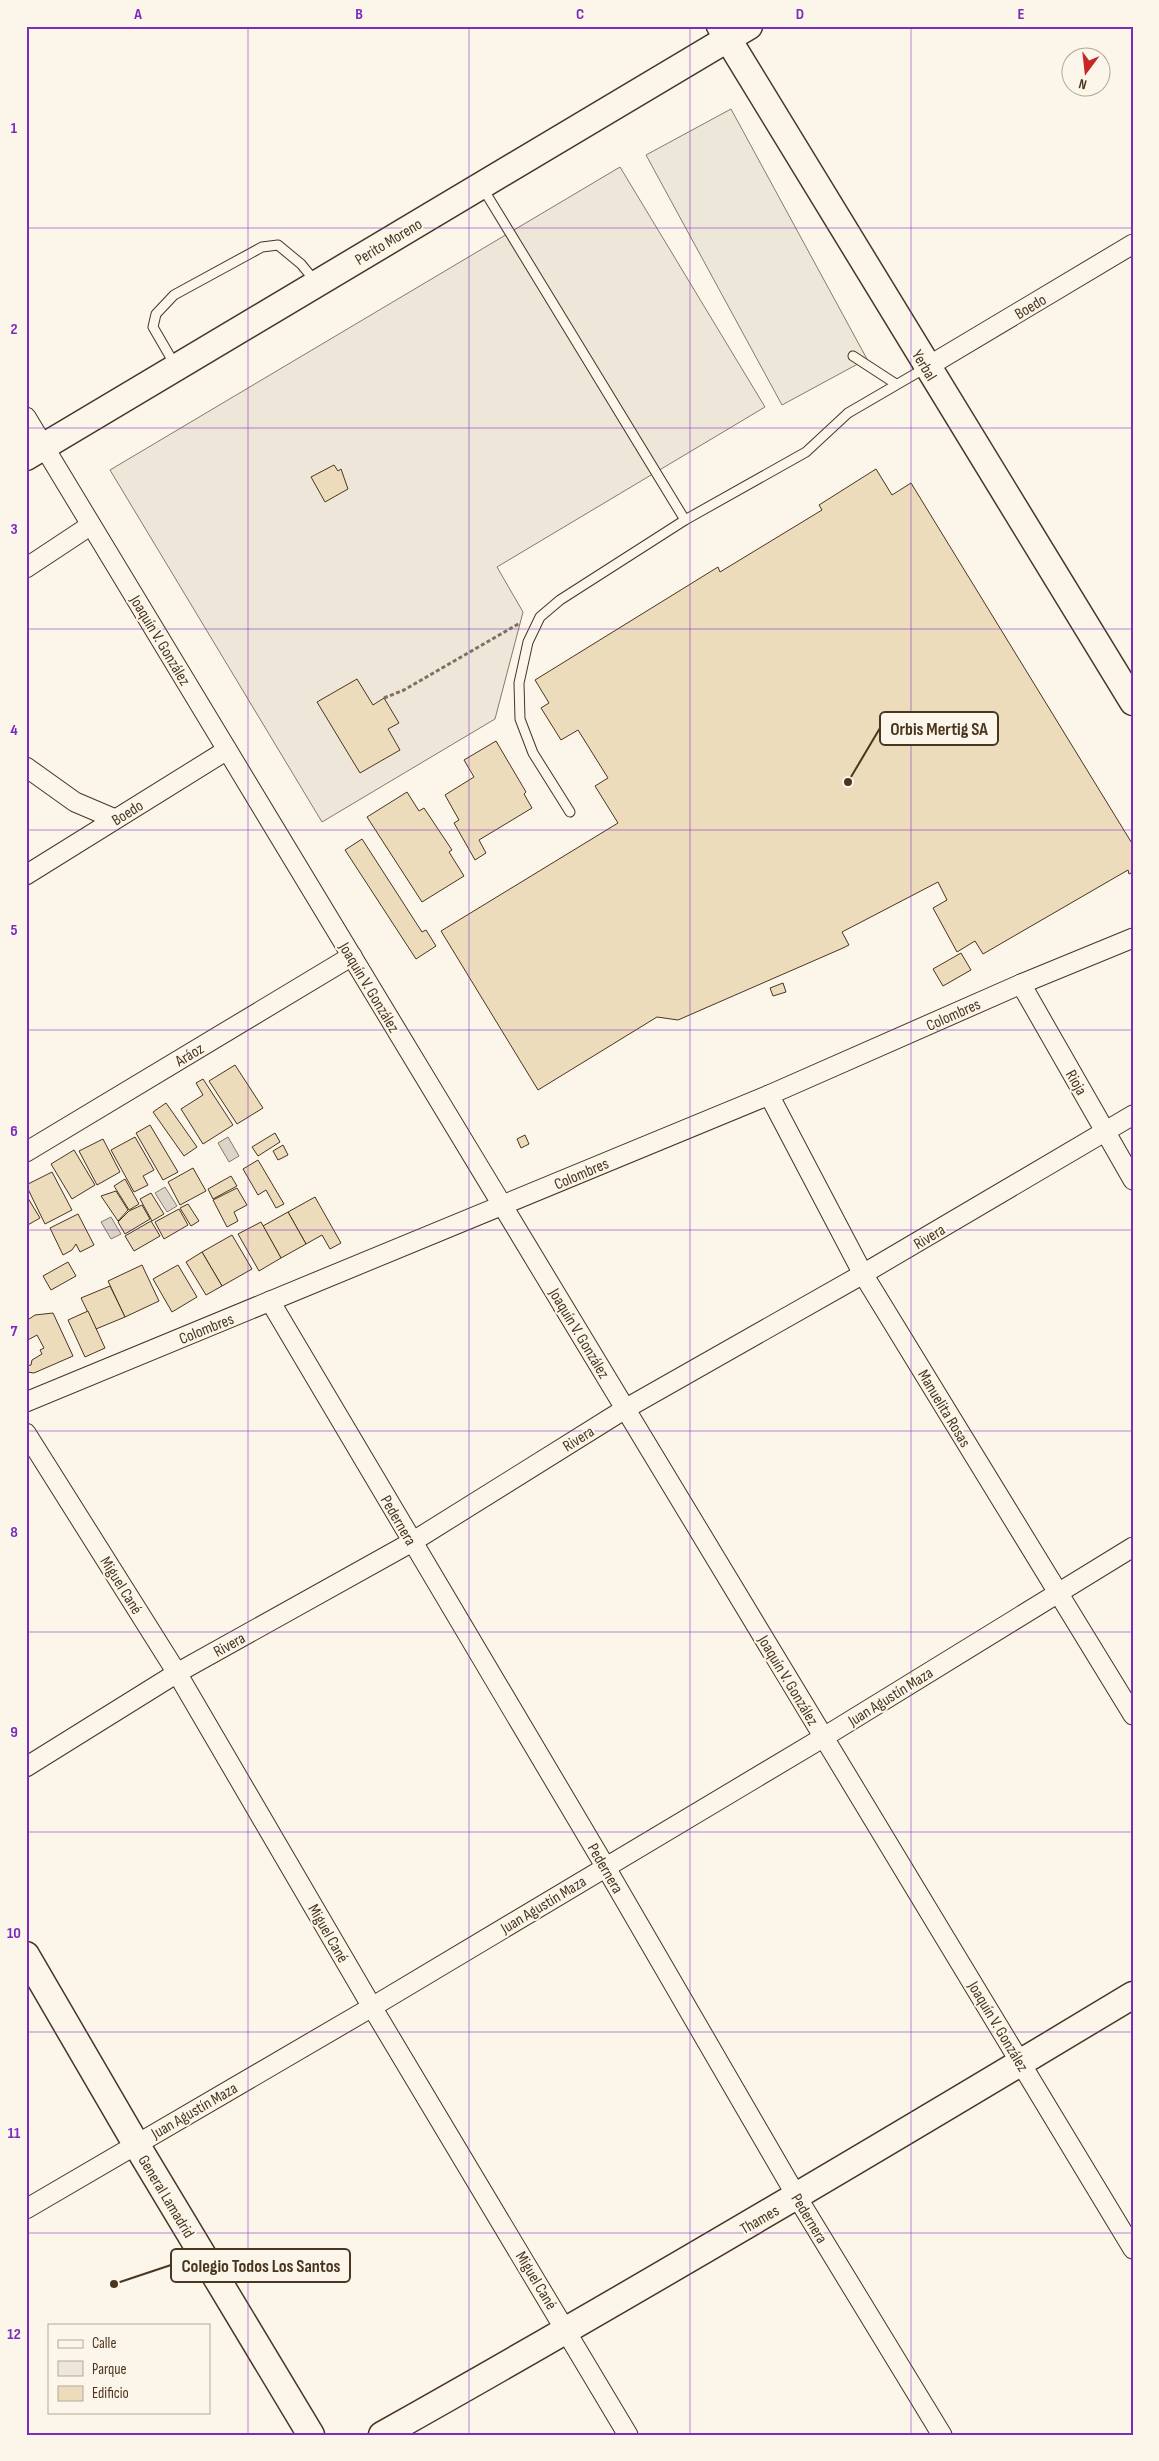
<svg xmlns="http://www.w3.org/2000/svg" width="1159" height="2461" viewBox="0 0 1159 2461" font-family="'Sofia Sans Condensed',sans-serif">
  <rect width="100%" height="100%" fill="#fbf6e9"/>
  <!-- green -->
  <path fill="#ede6d9" stroke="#887966" d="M620,167L765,407L497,567L523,612L495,719L322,822L110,470Z"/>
  <!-- parking -->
  <path fill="#ede7d9" stroke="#887966" d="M731,109L867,359L782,405L646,155Z"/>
  <!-- water -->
  <g fill="#dcd4c6" stroke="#887966">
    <path d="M228,1137L239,1156L229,1162L218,1143Z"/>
    <path d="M165,1187L177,1206L167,1212L155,1193Z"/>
    <path d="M111,1217L121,1234L111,1239L101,1222Z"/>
  </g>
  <!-- building -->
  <g fill="#ecdcbc" stroke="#4a3520">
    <path d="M334,465L338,471L341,469L348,489L325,502L311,477Z"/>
    <path d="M876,469L892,495L911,483L1133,845V872L1129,874L1128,870L983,954L975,941L957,952L933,908L947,900L938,882L842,932L849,945L843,948L678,1020L657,1017L538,1090L441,931L618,823L595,786L608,778L578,730L561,740L541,708L549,703L535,680L718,567L720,572L822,510L819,505Z"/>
    <path d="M357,679L373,705L384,698L399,723L388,729L400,750L360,773L317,702Z"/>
    <path d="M496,741L526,792L524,794L532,808L479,840L486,853L475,860L454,823L459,820L445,795L474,777L464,760Z"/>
    <path d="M407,792L419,811L424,808L452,850L449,852L464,876L422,902L367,817Z"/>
    <path d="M362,839L422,932L426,930L436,946L416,959L345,850Z"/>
    <path d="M961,953L971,970L943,986L933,969Z"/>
    <path d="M783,983L786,992L773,996L770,988Z"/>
    <path d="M235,1065L263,1108L237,1124L209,1081Z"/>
    <path d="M203,1079L233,1125L203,1144L181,1109L203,1095L196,1083Z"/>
    <path d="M166,1103L197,1147L184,1156L153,1112Z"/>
    <path d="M150,1125L178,1172L163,1180L136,1133Z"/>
    <path d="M275,1133L280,1142L258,1156L252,1147Z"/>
    <path d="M525,1135L529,1144L521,1148L517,1139Z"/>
    <path d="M135,1137L154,1170L143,1176L148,1185L134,1192L111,1150Z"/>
    <path d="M103,1139L120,1172L97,1185L79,1151Z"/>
    <path d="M283,1145L288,1155L278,1160L273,1151Z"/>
    <path d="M74,1150L95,1185L72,1199L51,1164Z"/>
    <path d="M258,1160L284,1204L276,1208L266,1190L258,1195L243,1169Z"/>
    <path d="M193,1168L206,1191L180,1205L168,1182Z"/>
    <path d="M52,1172L72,1210L45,1224L26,1185Z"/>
    <path d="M231,1176L237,1186L213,1199L208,1189Z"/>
    <path d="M125,1179L139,1204L129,1210L114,1186Z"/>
    <path d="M237,1188L247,1205L234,1212L238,1221L227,1227L213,1200Z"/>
    <path d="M116,1191L128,1210L118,1221L101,1196Z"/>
    <path d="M151,1193L164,1214L152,1221L140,1199Z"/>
    <path d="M26,1195L40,1218L26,1226Z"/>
    <path d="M315,1197L341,1243L330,1249L322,1235L306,1244L288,1212Z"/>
    <path d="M188,1204L199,1221L191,1226L180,1208Z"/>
    <path d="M142,1205L150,1219L125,1234L118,1222L129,1211Z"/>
    <path d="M179,1209L188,1225L164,1239L155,1222Z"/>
    <path d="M288,1212L306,1244L281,1258L263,1226Z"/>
    <path d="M78,1214L94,1245L80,1252L76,1244L72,1250L63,1255L50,1228Z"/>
    <path d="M151,1221L160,1236L134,1251L125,1236Z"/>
    <path d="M261,1222L281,1258L259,1271L238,1234Z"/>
    <path d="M232,1235L252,1269L222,1286L202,1252Z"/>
    <path d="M202,1252L222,1286L206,1295L186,1262Z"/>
    <path d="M68,1262L76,1276L51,1290L43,1276Z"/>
    <path d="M142,1265L159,1301L125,1317L108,1281Z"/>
    <path d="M178,1265L197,1297L172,1312L153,1279Z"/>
    <path d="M110,1286L125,1317L96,1329L81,1298Z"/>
    <path d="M88,1311L105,1348L85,1357L68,1320Z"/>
    <path d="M53,1313L73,1356L34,1373L27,1372L26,1366L31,1365L32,1360L42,1354L40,1350L44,1348L37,1335L26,1341V1321L35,1315Z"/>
  </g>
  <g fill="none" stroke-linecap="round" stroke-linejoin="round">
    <!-- lane casing -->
    <g stroke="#4a3520" stroke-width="11">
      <g id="lane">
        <path d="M482,187L685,520"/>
        <path d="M853,356L896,384"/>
        <path d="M175,365L153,327L156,314L174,295L262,247L278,245L301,264L315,281"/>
        <path d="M570,812L533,753L520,719L519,683L528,642L540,617L560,600L685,520L806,452L848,413L927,367"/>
      </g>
    </g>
    <!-- street casing -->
    <g stroke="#4a3520" stroke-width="21">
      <g id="street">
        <path d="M927,367L1133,244"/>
        <path d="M26,417L1133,2249"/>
        <path d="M26,568L91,525"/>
        <path d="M26,767L75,802L115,819"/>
        <path d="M26,875L227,750"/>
        <path d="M1021,984L1133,1180"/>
        <path d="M769,1095L863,1274L1133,1715"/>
        <path d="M26,1152L352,956"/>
        <path d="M270,1301L605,1866L797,2197L942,2435"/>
        <path d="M26,1402L769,1095L1021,984L1133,938"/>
        <path d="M26,1433L177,1673L372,2007L628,2435"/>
        <path d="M26,1767L177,1673L412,1542L625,1409L863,1274L1133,1115"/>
        <path d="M26,2209L372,2007L824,1737L1133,1547"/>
      </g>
    </g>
    <!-- secondary casing -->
    <g stroke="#4a3520" stroke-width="29">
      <g id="secondary">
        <path d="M720,26L1133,702"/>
        <path d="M26,457L749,26"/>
        <path d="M26,1955L136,2144L311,2435"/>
        <path d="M382,2435C635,2293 884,2145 1133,1995"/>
      </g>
    </g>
    <!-- path -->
    <path stroke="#7f6f5c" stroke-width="3" stroke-dasharray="4 2.5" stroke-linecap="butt" d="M384,698L404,690L520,623"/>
    <!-- lane -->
    <use href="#lane" stroke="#fbf6e9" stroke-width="9"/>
    <!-- street -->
    <use href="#street" stroke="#fbf6e9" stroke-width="19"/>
    <!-- secondary -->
    <use href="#secondary" stroke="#fbf6e9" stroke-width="26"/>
  </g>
  <!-- grid -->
  <path fill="none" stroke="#7b2cbf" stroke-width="1" stroke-opacity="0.55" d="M248,26V2435M469,26V2435M690,26V2435M911,26V2435M26,228H1133M26,428H1133M26,629H1133M26,830H1133M26,1030H1133M26,1230H1133M26,1431H1133M26,1632H1133M26,1832H1133M26,2032H1133M26,2233H1133"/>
  <g text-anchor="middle" stroke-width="4" stroke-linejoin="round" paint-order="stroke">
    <!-- street labels -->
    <g font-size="16" fill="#4a3520" stroke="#fbf6e9">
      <text transform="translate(388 241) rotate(-31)" y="6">Perito Moreno</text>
      <text transform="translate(1030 306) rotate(-31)" y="6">Boedo</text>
      <text transform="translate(925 365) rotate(59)" y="6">Yerbal</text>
      <text transform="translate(161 640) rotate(59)" y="6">Joaquín V. González</text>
      <text transform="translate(127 812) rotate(-32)" y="6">Boedo</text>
      <text transform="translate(370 987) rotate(59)" y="6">Joaquín V. González</text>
      <text transform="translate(953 1014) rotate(-24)" y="6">Colombres</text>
      <text transform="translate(189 1054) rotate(-31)" y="6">Aráoz</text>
      <text transform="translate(1077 1082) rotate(60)" y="6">Rioja</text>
      <text transform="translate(581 1173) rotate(-23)" y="6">Colombres</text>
      <text transform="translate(929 1236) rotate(-31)" y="6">Rivera</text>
      <text transform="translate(206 1328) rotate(-22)" y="6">Colombres</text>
      <text transform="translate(580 1333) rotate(59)" y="6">Joaquín V. González</text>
      <text transform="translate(945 1408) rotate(59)" y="6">Manuelita Rosas</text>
      <text transform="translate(578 1438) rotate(-32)" y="6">Rivera</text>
      <text transform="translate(399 1520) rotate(60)" y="6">Pedernera</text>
      <text transform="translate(122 1585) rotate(58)" y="6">Miguel Cané</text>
      <text transform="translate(229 1644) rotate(-29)" y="6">Rivera</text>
      <text transform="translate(789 1680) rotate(59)" y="6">Joaquín V. González</text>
      <text transform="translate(890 1696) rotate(-32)" y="6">Juan Agustín Maza</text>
      <text transform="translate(606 1868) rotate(60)" y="6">Pedernera</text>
      <text transform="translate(543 1904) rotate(-31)" y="6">Juan Agustín Maza</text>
      <text transform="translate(329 1933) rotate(60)" y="6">Miguel Cané</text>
      <text transform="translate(999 2026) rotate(59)" y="6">Joaquín V. González</text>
      <text transform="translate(194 2110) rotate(-30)" y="6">Juan Agustín Maza</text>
      <text transform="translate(167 2196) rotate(59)" y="6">General Lamadrid</text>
      <text transform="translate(810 2218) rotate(59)" y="6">Pedernera</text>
      <text transform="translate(759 2219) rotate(-30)" y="6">Thames</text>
      <text transform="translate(537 2280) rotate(59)" y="6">Miguel Cané</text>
    </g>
  </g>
  <!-- callouts -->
  <path fill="none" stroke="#4a3520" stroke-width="2" d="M848 782L880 728M114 2284L171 2265"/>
  <g fill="#4a3520" stroke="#fbf6e9" stroke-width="2">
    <circle cx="848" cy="782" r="5"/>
    <circle cx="114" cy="2284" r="5"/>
  </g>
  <g fill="#fbf6e9" stroke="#4a3520" stroke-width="2">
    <rect x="880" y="712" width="118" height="33" rx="5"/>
    <rect x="171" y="2249" width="179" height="33" rx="5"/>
  </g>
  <g font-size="18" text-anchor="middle" font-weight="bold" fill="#4a3520">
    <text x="939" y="735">Orbis Mertig SA</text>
    <text x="261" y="2272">Colegio Todos Los Santos</text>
  </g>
  <!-- border -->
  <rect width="1159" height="2461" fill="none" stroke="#fbf6e9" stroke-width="55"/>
  <!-- legend -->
  <rect x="48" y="2324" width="162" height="90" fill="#fbf6e9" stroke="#b4a999"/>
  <rect x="58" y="2340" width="25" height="8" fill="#fbf6e9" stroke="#b4a999"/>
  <text x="92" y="2348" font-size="15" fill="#4a3520">Calle</text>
  <rect x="58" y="2361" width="25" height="15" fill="#ede6d9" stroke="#b4a999"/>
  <text x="92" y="2374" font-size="15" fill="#4a3520">Parque</text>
  <rect x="58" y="2386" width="25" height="15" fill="#ecdcbc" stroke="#b4a999"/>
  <text x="92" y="2398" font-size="15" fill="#4a3520">Edificio</text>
  <!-- north arrow -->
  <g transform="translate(1086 72) rotate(195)"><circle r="24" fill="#fbf6e9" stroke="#b4a999"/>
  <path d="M0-4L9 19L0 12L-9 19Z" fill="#c62828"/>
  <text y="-8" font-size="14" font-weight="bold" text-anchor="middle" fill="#4a3520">N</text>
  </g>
  <rect x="28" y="28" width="1104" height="2406" fill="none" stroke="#7b2cbf" stroke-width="2"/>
  <g font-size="16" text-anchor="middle" font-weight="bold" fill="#7b2cbf">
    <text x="138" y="19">A</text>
    <text x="359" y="19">B</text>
    <text x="580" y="19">C</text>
    <text x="800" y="19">D</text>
    <text x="1021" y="19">E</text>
    <text x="14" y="133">1</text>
    <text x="14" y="334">2</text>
    <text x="14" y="534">3</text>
    <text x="14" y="735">4</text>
    <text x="14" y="935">5</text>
    <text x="14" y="1136">6</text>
    <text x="14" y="1336">7</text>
    <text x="14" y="1537">8</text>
    <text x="14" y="1737">9</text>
    <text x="14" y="1938">10</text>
    <text x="14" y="2138">11</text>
    <text x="14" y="2339">12</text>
  </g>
</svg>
